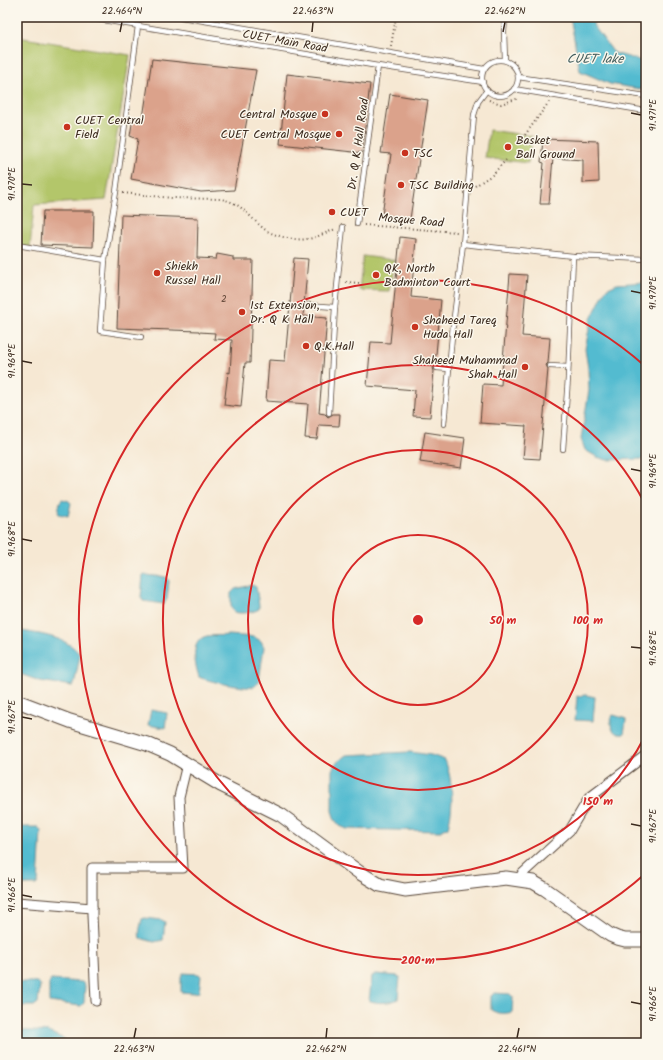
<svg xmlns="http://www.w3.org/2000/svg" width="663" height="1060" viewBox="0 0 663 1060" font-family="Kalam,sans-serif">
  <rect width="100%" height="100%" fill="#fbf7ec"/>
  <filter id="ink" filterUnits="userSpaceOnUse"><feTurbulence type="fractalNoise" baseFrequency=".025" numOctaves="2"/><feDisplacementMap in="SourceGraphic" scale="8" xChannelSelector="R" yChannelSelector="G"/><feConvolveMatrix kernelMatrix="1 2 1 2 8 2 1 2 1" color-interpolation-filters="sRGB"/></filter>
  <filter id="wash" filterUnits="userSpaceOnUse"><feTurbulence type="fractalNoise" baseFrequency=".012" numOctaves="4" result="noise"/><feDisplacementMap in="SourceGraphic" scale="16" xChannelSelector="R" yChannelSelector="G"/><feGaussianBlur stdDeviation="0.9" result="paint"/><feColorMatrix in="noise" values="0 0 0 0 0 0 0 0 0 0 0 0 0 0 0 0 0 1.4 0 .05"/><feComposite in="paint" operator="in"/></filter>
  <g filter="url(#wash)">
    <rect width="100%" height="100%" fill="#f6e8d3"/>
    <!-- green -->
    <g fill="#b3c66a" stroke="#777844">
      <path d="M17,37L130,55L106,200L34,205L30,248L17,245Z"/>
      <path d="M489,130L532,136L528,163L485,158Z"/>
      <path d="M363,256L394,260L389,291L359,290Z"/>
    </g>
    <!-- water -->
    <g fill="#52bbd0" stroke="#467277">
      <path d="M570,17H595L593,25L614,53L646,62V90L610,84L580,71Z"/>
      <path d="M646,282V459L607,460L597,457L585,450L581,439L589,390L588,368L585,349L591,319L606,289L617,284Z"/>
      <path d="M62,499L69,501L71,503L68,516L59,514L58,512L60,502Z"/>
      <path d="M143,575L166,577L169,581L167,599L164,604L143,601L141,597Z"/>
      <path d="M252,585L256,587L259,605V609C252,613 241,614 234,612L231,606V593L235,589Z"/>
      <path d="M17,630C37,634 68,636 80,655L74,685L72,686L40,681L17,673Z"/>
      <path d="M229,635L254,637L261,641L264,647L259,681C257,684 256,686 253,687C245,689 207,681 199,677C195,665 189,640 207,636C214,635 222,636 229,635Z"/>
      <path d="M586,695L595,697L593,721L575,720L577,696Z"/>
      <path d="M151,710L167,713L165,728L148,725Z"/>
      <path d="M613,715L624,718L626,720L624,734C612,736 608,724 613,715Z"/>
      <path d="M410,752L431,755L445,760C453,781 454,806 448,827L441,831L347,829L340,826L335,820L332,811V770L335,764L346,755Z"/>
      <path d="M17,827H38L41,831L38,883L36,885H17Z"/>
      <path d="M145,918L162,920L165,922L163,940L154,942L140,938C138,933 141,924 142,919Z"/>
      <path d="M183,973L199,974L201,976L199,992L193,993L181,992V977Z"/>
      <path d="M376,974L397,976L400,977L398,999C391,1003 375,1004 369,1000L372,976Z"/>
      <path d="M51,980L82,982L85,985L84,1003L81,1006L49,1002V984Z"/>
      <path d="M17,982H36L40,985L38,1003L34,1006H17Z"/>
      <path d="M494,993L510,994L513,997L512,1012C505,1014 498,1014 491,1010V996Z"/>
      <path d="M17,1030L48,1032L65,1039V1043H17Z"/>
    </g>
    <g id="blocks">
      <!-- building -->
      <g fill="#dba28b">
        <path d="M152,59L256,70L234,190L201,192L131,179L138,139L130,136L133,118H143Z"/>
        <path d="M287,74L370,84L362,153L280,144Z"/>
        <path d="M390,94L428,100L410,219L382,215L391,154L381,153Z"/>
        <path d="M543,139L598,141L599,182L583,183V160L553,158L549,204H540L544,163L541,162Z"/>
        <path d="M43,211H94L93,247L41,245Z"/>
        <path d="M121,215L198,218L197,258L216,259L217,254L233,257V260H253L250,363H245L241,407L224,405L228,372L230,373L232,340L214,339L215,333L199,332V331L117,328Z"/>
        <path d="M400,237L416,239L411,297L441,300L435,365L433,368L434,371L430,417L413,416L415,390L367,386L371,342L390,343Z"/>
        <path d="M294,258L308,259L303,316L327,318L319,413L325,414L328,417L333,414H340L339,426L319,425L317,439L305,438L308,404L266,401L269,360L285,361Z"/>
        <path d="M510,274L527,275L522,336L550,338L548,363L546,365L548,369L540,459L523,458L526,426L480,423L483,384L501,385Z"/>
        <path d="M425,432L465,438L461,468L420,462Z"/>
      </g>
    </g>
  </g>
  <g filter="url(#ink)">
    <use href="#blocks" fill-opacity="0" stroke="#574639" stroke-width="1"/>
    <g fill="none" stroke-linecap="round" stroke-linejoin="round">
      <!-- service casing -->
      <g stroke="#574639" stroke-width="6">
        <g id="service">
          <path d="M85,17L378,66L483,82"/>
          <path d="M181,17L484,69"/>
          <circle cx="500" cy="78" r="18"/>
          <path d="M505,60L504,32L505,17"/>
          <path d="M518,77L646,96"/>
          <path d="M514,89L646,111"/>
          <path d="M487,90L478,102L474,115L463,244L573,256L646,259"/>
          <path d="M357,224L378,66"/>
          <path d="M17,245L105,260L116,192L138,26"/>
          <path d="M105,260L100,331L141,337"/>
          <path d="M307,305L335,307"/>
          <path d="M550,366L568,367"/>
          <path d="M437,368L449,369"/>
          <path d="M329,413L335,307L343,227"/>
          <path d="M444,424L453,325L463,244"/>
          <path d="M563,449L568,378L573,256"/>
        </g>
      </g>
      <!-- minor casing -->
      <g stroke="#574639" stroke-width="11">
        <g id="minor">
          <path d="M520,879L522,874L570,830L589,798L646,755"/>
          <path d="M17,902L92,908"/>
          <path d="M96,1001L92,915V868H183L179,797L187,764"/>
        </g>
      </g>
      <!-- secondary casing -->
      <g stroke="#574639" stroke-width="15">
        <path id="secondary" d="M17,701L70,721L147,744L170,754L221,785L281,815L360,873L380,885L405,890L506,878L533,882L545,889L610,935L617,938L625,940H646"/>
      </g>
      <!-- path -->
      <g stroke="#574639" stroke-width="2" stroke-dasharray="1 3" stroke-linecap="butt">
        <path d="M391,46L396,17"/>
        <path d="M513,61L519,69"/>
        <path d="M489,100L501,104L519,98"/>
        <path d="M525,135L549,102"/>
        <path d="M475,186L492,175L506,160"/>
        <path d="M123,193L172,198L221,199C242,203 247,215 263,228C272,236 296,241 307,239C317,238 326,232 336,229"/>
        <path d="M364,225L457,232"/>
        <path d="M346,282L359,283"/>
      </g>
      <!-- service -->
      <use href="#service" stroke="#fff" stroke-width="4.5"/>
      <!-- minor -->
      <use href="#minor" stroke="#fff" stroke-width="9"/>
      <!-- secondary -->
      <use href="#secondary" stroke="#fff" stroke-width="13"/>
    </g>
  </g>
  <!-- ticks -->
  <path fill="none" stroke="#3b2a1e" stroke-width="1.5" d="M120,32L122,22M312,32L313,22M503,32L505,22M631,113L641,115M22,184L32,185M631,291L641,293M22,361L32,363M631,469L641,471M22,539L32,541M631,647L641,648M22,717L32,719M631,824L641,826M22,895L32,897M631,1002L641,1004M134,1038L136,1028M326,1038L327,1028M517,1038L519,1028"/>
  <!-- distance rings -->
  <g fill="none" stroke="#d62828" stroke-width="2">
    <circle cx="418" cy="620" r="85"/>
    <circle cx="418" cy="620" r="170"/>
    <path d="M645 736A255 255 0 1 1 645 504"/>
    <path d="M646 873A340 340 0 1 1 646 367"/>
  </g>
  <!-- markers -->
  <g fill="#c8321e" stroke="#fbf7ec" stroke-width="1.5">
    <circle cx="325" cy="114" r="4"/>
    <circle cx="67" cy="127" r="4"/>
    <circle cx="339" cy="134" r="4"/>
    <circle cx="508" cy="147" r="4"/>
    <circle cx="405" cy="153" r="4"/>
    <circle cx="401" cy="185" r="4"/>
    <circle cx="332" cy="212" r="4"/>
    <circle cx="157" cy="273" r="4"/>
    <circle cx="376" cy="275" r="4"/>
    <circle cx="242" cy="312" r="4"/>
    <circle cx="415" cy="327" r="4"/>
    <circle cx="306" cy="346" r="4"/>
    <circle cx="525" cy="367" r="4"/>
  </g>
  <g text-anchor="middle" stroke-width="3" stroke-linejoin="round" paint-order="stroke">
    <!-- number labels -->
    <g font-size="10" fill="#634839">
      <text x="224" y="302">2</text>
    </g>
    <!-- street labels -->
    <g font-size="12" fill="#3b2a1e" stroke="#fbf7ec">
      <text transform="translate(285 41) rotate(10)" y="4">CUET Main Road</text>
      <text transform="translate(358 144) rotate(-82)" y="4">Dr. Q K Hall Road</text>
      <text transform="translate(411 220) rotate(5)" y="4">Mosque Road</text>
    </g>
    <!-- poi labels -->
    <g font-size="12" fill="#3b2a1e" stroke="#fbf7ec" text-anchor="start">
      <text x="317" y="118" text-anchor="end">Central Mosque</text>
      <text x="75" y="124">CUET Central<tspan x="75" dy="14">Field</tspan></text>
      <text x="331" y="138" text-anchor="end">CUET Central Mosque</text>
      <text x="516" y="144">Basket<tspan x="516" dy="14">Ball Ground</tspan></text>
      <text x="413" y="157">TSC</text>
      <text x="409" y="189">TSC Building</text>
      <text x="340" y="216">CUET</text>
      <text x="165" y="270">Shiekh<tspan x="165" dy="14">Russel Hall</tspan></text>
      <text x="384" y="272">QK, North<tspan x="384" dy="14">Badminton Court</tspan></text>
      <text x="250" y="309">1st Extension,<tspan x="250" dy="14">Dr. Q K Hall</tspan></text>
      <text x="423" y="324">Shaheed Tareq<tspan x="423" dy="14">Huda Hall</tspan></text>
      <text x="314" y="350">Q.K.Hall</text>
      <text x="517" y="364" text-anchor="end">Shaheed Muhammad<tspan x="517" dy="14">Shah Hall</tspan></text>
    </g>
    <!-- water labels -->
    <g font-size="13" font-style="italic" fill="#435d5c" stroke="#fbf7ec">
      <text x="595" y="63">CUET lake</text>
    </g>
  </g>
  <circle cx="418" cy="620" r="6" fill="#d62828" stroke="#fbf7ec" stroke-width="2"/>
  <g font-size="12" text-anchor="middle" font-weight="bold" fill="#d62828" stroke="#fbf7ec" stroke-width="3" stroke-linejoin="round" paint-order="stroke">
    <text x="503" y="624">50 m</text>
    <text x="588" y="624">100 m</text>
    <text x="598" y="805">150 m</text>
    <text x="418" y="964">200 m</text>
  </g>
  <!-- margin -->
  <rect width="663" height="1060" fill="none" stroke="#fbf7ec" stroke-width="44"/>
  <rect x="22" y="22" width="619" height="1016" fill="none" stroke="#3b2a1e" stroke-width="1.5"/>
  <g font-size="10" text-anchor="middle" fill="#3b2a1e">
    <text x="122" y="14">22.464°N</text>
    <text x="313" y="14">22.463°N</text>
    <text x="505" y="14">22.462°N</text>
    <text transform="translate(652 115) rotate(-90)" y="4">91.971°E</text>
    <text transform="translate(11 184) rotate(-90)" y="4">91.970°E</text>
    <text transform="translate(652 293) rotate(-90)" y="4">91.970°E</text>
    <text transform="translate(11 361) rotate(-90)" y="4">91.969°E</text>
    <text transform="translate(652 471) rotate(-90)" y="4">91.969°E</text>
    <text transform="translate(11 539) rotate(-90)" y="4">91.968°E</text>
    <text transform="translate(652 648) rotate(-90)" y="4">91.968°E</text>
    <text transform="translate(11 717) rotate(-90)" y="4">91.967°E</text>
    <text transform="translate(652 826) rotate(-90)" y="4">91.967°E</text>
    <text transform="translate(11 895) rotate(-90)" y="4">91.966°E</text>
    <text transform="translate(652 1004) rotate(-90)" y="4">91.966°E</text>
    <text x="134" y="1052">22.463°N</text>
    <text x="326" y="1052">22.462°N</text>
    <text x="517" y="1052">22.461°N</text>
  </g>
</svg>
